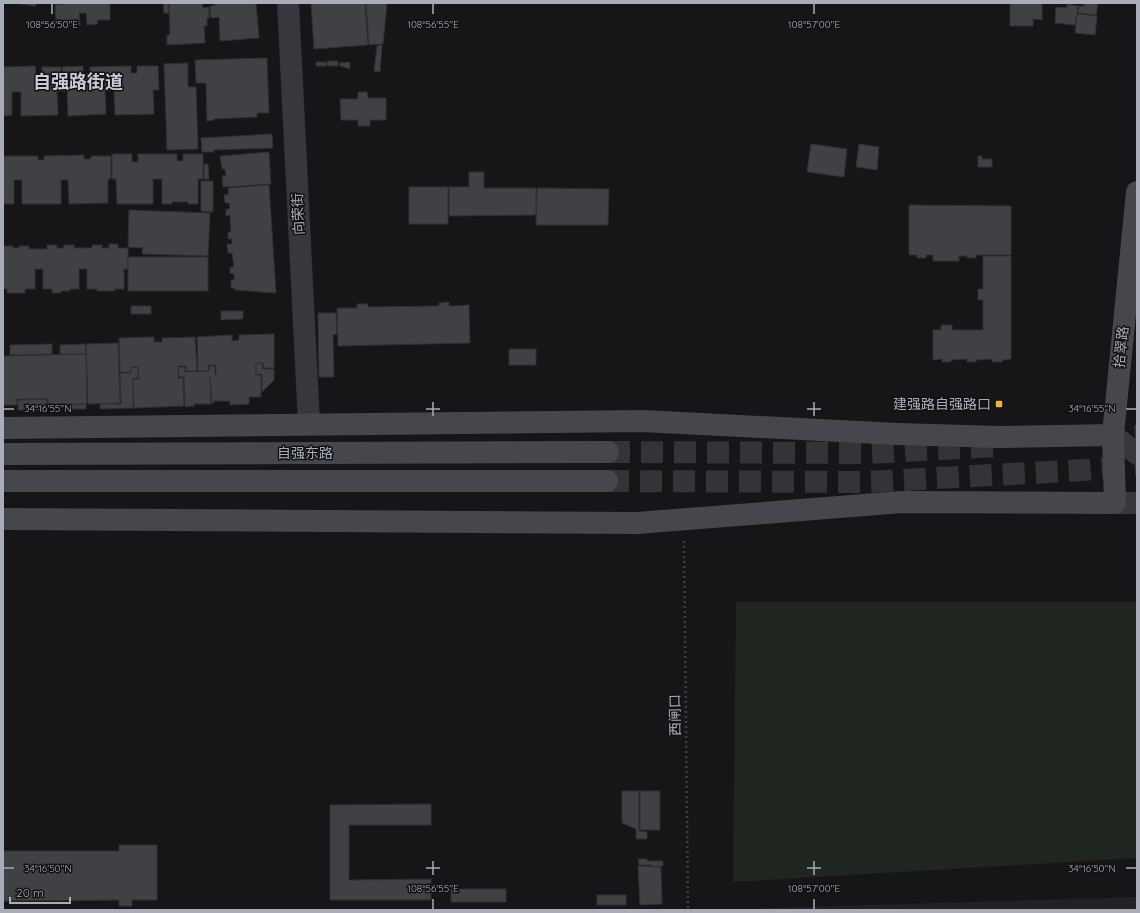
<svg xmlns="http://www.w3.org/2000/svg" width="1140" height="913" viewBox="0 0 1140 913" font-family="Quicksand,'Noto Sans SC',sans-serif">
  <rect width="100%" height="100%" fill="#161618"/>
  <!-- built -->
  <path fill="#222225" d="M1137,897V910H707Z"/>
  <!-- green -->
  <path fill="#1e261f" d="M736,602H1137V858L733,882Z"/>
  <!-- building -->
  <g fill="#404145" stroke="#303034">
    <path d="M15,3H36L35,6Z"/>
    <path d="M64,3H110V20H97L98,24L87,25L86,13H79L80,25H70L69,22L56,23L55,5L65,4Z"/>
    <path d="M163,3H168L169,13H164Z"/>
    <path d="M169,3H202L203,8L209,7V18H207V26H204L205,43L167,45V35H170Z"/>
    <path d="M215,3H256L259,38L220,41L219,17L211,18L210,6L215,5Z"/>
    <path d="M311,3H365L368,45L314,49Z"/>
    <path d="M366,3H387L383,44L369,45Z"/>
    <path d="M1010,3H1042V20L1033,19V26H1010Z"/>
    <path d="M1084,3H1098L1096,15L1078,13L1079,6H1084Z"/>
    <path d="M1067,4L1078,6L1075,25L1055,23L1056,7L1067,8Z"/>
    <path d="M1077,14L1097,16L1095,35L1075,33Z"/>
    <path d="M382,45L380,72L374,71L377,46Z"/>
    <path d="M267,58L269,113H257V117L214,119V120L207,121L206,83H196L195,60Z"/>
    <rect x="328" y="61" width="10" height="5"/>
    <rect x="316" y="62" width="11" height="4"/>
    <path d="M350,62V69L340,66L339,63Z"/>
    <path d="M188,63V87H196L198,149L167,150L164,64Z"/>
    <path d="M35,66L36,74L42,73V67H61L62,91H57L58,115L21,116V92H12V115L3,116V67Z"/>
    <path d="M83,66V74L90,73V67L131,66V73H137V66H158L159,90H153L154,114L115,115L114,90L105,91L106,114L68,116L67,91H63L62,67Z"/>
    <path d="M358,92H367L368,98H386V120H370V126H358V120H341L340,99H358Z"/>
    <path d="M272,134L273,148L214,150V152H202L201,138Z"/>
    <path d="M811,144L847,149L844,177L807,172Z"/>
    <path d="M859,144L879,147L877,170L856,167Z"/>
    <path d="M269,152L271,184L223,187L222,176H226L225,169H222L220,156Z"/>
    <path d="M112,154H132V162H138V154H177V161H183V154H203V179H198V204H188V202H172V204H162V179H153V204H117L116,179H112Z"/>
    <path d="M84,155V159H91V156H111V179H108V203L69,204L68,180H61V204H22V180H14V204H3V156H38V160H44V156Z"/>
    <path d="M978,156H982V159H992V167H978Z"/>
    <path d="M204,164H208L209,179H204Z"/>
    <path d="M469,172H484V188H536V215L449,216V187H469Z"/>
    <path d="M201,181H213V212L201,211Z"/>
    <path d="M269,185L276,293L235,290V288H231V280H234V274L230,273V267H234L232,253H228L227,244H232V239H228V232H231L230,215L226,216V210L230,208L229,203H225L224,195L229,194L228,188Z"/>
    <rect x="409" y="187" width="39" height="37"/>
    <path d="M537,188L609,189L608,225H536Z"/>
    <path d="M909,205L1011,206V255H976V258H967V256H959V261H933V255H926V258H917V255H909Z"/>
    <path d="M129,210L210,213L208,256L142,254L143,248L128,247Z"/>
    <path d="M109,244H118V248H128V269H124V289H115V291H97V289H87V269H79V289H70V291H61V293H52V289H43V269H35V289H25V293H7V289H3V246H13V248H19V246H29V249H47V245H57V248H64V245H74V248H92V245H102V248H109Z"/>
    <path d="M983,256H1011V359L1002,360V362H992V359L976,360V362H967V359L951,360V362H942V359L933,360V330H941V325H952V330H983V300H978V289H983Z"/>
    <rect x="128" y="257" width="80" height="34"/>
    <path d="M449,302V306L469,305L470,343L338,346L337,308H357V304H368V307L439,306V303Z"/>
    <rect x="131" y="306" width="20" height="8"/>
    <path d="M221,311H243V319L221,320Z"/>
    <path d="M318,313H336L337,334L333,335L334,377H319Z"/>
    <path d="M274,334V368H264L263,363H256V375H261V397H249V404L230,405V401H214V403H212L210,377L211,404H194V406L185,407L184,377H179L178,367H185V372L209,371V366H215V375H216V365H208V371H198L197,337L232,335V341L239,340V335Z"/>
    <path d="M154,337V342H162V338L195,337L197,371H186V366H178V378H183L184,406L134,408L133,379H139L138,367H131V372H120L119,338Z"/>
    <path d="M118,343L120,403L88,404L86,344Z"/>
    <path d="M52,344V354L10,355V345Z"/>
    <path d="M85,344L86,354H60V345Z"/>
    <rect x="509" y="349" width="27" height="16"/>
    <path d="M86,354L87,404L48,405V399H17V405H3V356Z"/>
    <path d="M256,363H262L263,369H274V380L262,392V374H256Z"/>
    <path d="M138,367V378H133V408L100,409V404H121L120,373H131V368Z"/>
    <path d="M47,399V410H18V400Z"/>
    <path d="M86,404V409H70V405Z"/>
    <path d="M622,791H639V831L647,832V839H636V829L622,823Z"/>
    <rect x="640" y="791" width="20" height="39"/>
    <path d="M431,804V825H349V880L431,879V900H330V805Z"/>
    <path d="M119,845H157V900H132V906H119V900L3,901V851H119Z"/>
    <path d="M638,859H647V861H663V866L652,867V865H639Z"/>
    <path d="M638,866L661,867L662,904L640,905Z"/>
    <rect x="451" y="889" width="55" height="13"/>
    <rect x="597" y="895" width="29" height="10"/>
  </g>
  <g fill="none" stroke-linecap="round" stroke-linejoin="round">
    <!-- secondary-tunnel -->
    <g stroke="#333438" stroke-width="22" stroke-dasharray="22 11" stroke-linecap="butt">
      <path d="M1102,439L1137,436"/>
      <path d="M608,452L867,453L1000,446"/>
      <path d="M607,481L866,482L1084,470L1137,465"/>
    </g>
    <!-- path -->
    <path stroke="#3d3f44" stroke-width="2.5" stroke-dasharray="2 3" stroke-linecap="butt" d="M684,541L688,910"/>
    <!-- minor -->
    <path stroke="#37383d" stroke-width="22" d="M288,3L309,424"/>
    <!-- tertiary -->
    <g stroke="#37383d" stroke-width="22">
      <path d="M1113,435L1137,454"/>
      <path d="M1115,503H1137"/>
    </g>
    <!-- secondary -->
    <g stroke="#45474d" stroke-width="22">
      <path d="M3,428L642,421L898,434L1000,437L1113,435"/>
      <path d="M3,454L608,452"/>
      <path d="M3,481H607"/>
      <path d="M3,519L637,523L902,502L1115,503L1113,435L1137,192"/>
    </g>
  </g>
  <!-- ticks -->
  <path fill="none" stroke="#a8adb8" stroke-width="1.5" d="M52,4V14M433,4V14M814,4V14M433,402V416M814,402V416M4,409H14M426,409H440M807,409H821M1126,409H1136M433,861V875M814,861V875M4,868H14M426,868H440M807,868H821M1126,868H1136M433,899V909M814,899V909"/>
  <!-- markers -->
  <rect fill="#f2b134" stroke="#111113" stroke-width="1.5" x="995" y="400" width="8" height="8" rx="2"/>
  <g text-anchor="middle" stroke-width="3" stroke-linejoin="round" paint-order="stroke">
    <!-- street labels -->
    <g font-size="14" fill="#a8adb8" stroke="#111113">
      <text transform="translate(298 214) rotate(-93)" y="5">向荣街</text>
      <text transform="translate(1121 347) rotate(-84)" y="5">拾翠路</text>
      <text x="305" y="458">自强东路</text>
      <text transform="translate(675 715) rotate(-91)" y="5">西闸口</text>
    </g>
    <!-- poi labels -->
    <g font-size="14" fill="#a8adb8" stroke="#111113" text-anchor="end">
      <text x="991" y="409">建强路自强路口</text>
    </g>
    <!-- district labels -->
    <g font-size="18" font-weight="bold" fill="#c9ccd4" stroke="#111113">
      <text x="78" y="88">自强路街道</text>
    </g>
  </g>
  <g font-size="10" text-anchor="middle" fill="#a8adb8" stroke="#111113" stroke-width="3" stroke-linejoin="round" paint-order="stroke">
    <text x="52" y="28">108°56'50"E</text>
    <text x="433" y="28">108°56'55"E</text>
    <text x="814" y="28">108°57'00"E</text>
    <text x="48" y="412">34°16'55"N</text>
    <text x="1092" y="412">34°16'55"N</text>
    <text x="48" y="872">34°16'50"N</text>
    <text x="1092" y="872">34°16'50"N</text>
    <text x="433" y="892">108°56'55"E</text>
    <text x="814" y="892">108°57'00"E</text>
  </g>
  <!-- border -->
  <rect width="1140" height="913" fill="none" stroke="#a8adb8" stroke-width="8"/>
  <!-- scale -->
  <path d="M10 897v6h60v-6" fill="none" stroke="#a8adb8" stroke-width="2"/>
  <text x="16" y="897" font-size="12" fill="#a8adb8" stroke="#111113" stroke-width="3" paint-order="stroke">20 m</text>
</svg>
